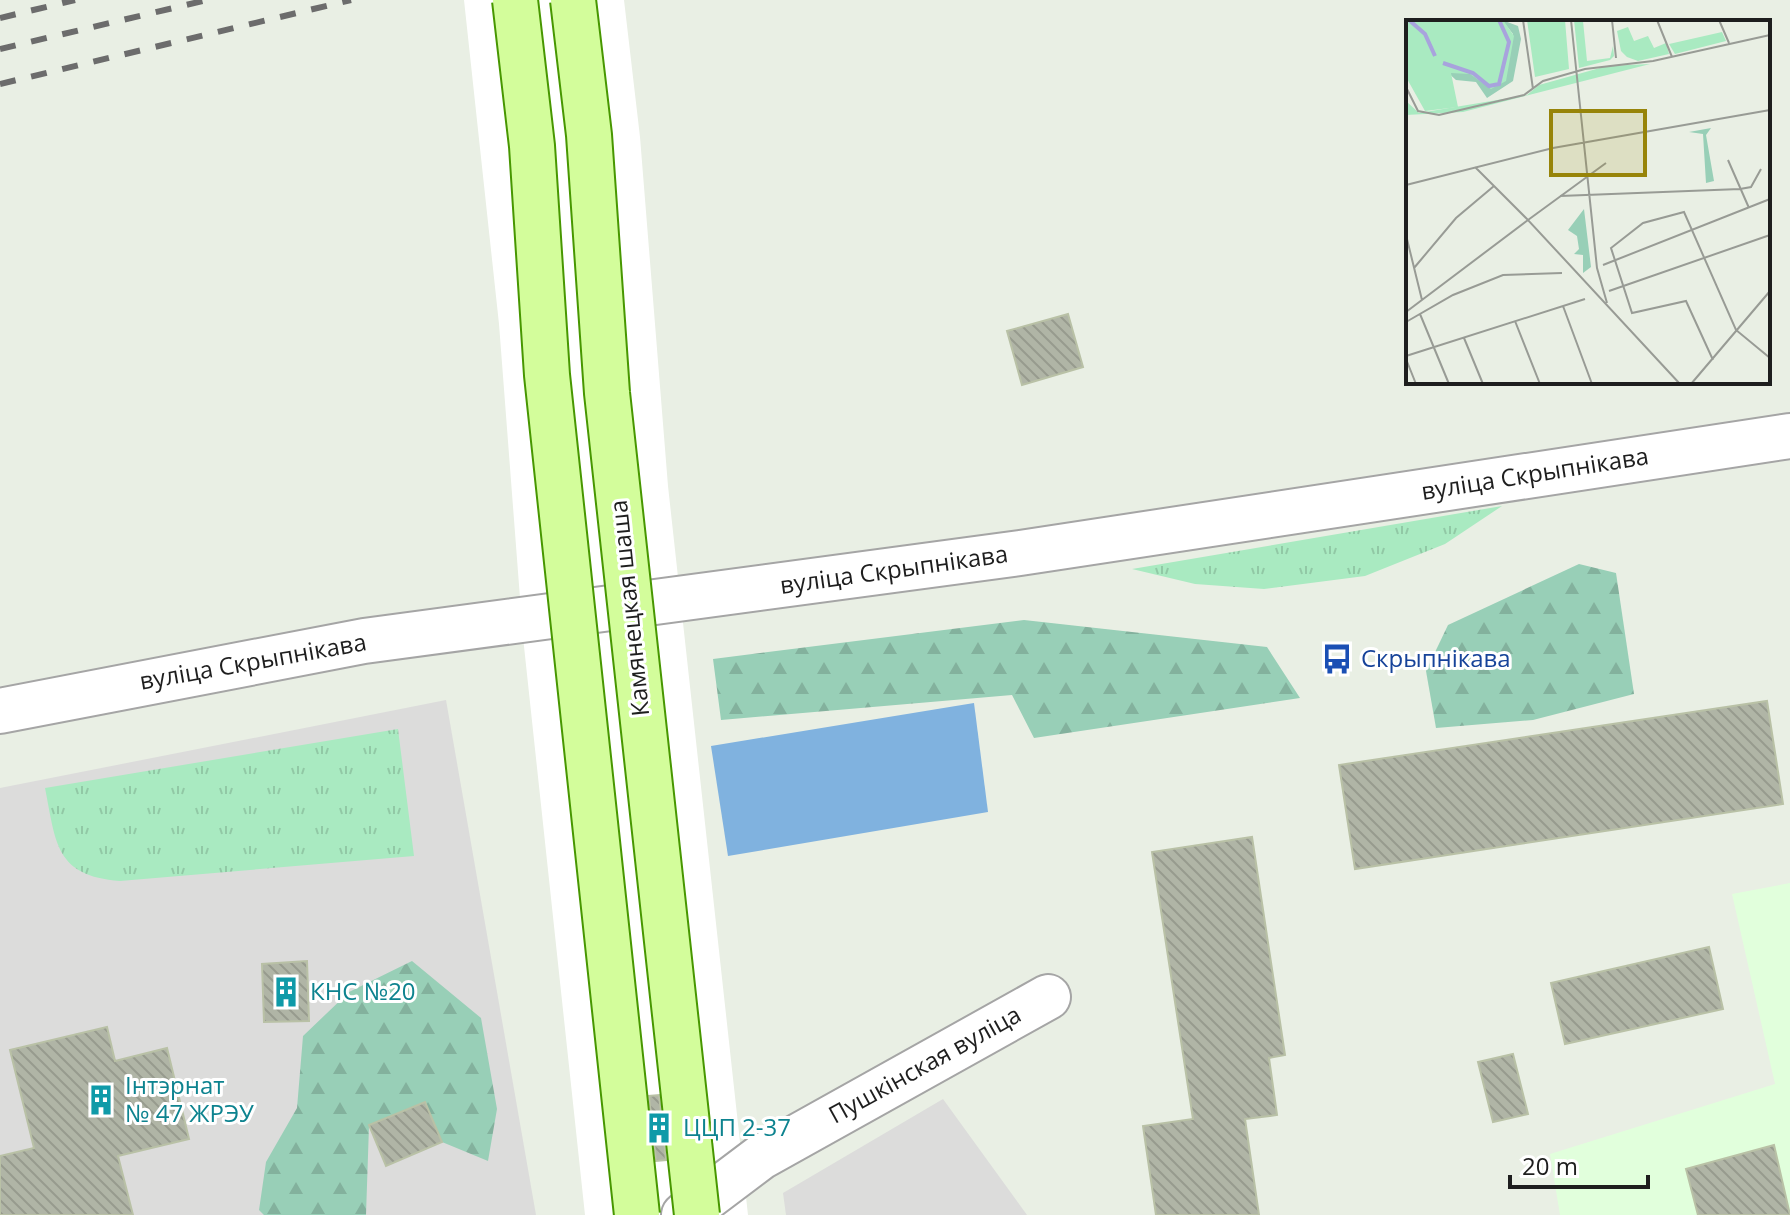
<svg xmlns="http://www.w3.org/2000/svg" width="1790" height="1215" viewBox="0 0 1790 1215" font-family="'Open Sans',sans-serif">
  <defs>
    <pattern id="grass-tufts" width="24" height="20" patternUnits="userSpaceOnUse" patternTransform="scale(2)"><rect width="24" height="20" fill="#a9eac1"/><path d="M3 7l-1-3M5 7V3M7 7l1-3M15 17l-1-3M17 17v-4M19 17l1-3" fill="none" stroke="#91c8a5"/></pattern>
    <pattern id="forest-firs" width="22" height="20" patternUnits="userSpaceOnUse" patternTransform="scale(2)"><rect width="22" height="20" fill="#98cfb7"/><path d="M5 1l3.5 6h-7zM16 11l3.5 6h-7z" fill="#83b19d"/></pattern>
    <pattern id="building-back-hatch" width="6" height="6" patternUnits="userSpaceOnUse" patternTransform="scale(2)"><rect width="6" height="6" fill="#b0b5a6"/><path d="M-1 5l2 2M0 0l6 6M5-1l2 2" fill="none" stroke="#979b8e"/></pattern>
  </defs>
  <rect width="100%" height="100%" fill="#e9efe4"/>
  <!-- residential -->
  <g fill="#dcdcdb">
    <path d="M446,700L536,1215H0V788Z"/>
    <path d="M943,1099L1027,1215H786L783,1193Z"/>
  </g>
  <!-- education -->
  <path fill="#e1ffdc" d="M1790,883V1215H1560L1550,1154L1775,1084L1732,894Z"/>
  <!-- grass -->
  <g fill="url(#grass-tufts)">
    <path d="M1502,506L1445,544L1365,576L1264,589L1195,584L1132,569Z"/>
    <path d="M398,729L414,856L120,881C55,876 56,843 45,788Z"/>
  </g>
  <!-- forest -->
  <g fill="url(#forest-firs)">
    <path d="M1579,564L1616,573L1634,694L1533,720L1436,728L1426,671L1448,625Z"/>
    <path d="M1024,620L1267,647L1300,698L1034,738L1012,695L721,720L713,659Z"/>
    <path d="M412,961L481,1018L497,1109L488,1161L442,1142L424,1102L369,1126L366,1215H264L259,1210L266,1162L297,1108L303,1036L349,992Z"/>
  </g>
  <!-- pitch -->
  <path fill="#80b2df" d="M974,703L988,812L728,856L711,746Z"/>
  <!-- pier -->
  <path fill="#fff" d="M464,0H624L640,137L668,486L748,1215H585L523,637L499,324Z"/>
  <!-- building -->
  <g fill="url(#building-back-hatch)" stroke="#b9c1a6" stroke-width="2">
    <path d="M1068,314L1083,367L1022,385L1007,331Z"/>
    <path d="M1767,701L1783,804L1355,869L1339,765Z"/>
    <path d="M1252,837L1285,1055L1269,1058L1277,1115L1245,1119L1259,1215H1156L1143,1126L1193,1119L1152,852Z"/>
    <path d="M1709,947L1723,1009L1565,1044L1551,983Z"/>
    <path d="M307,961L309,1021L264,1022L262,964Z"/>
    <path d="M107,1027L115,1061L167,1048L189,1139L118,1156L133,1215H0V1156L34,1148L10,1050Z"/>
    <path d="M1513,1054L1528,1114L1493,1122L1478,1062Z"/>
    <path d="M659,1095L666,1160L656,1161L649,1096Z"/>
    <path d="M425,1102L442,1142L386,1166L369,1125Z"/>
    <path d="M1774,1145L1790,1215H1698L1686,1169Z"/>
  </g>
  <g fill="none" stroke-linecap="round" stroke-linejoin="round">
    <!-- street casing -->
    <g stroke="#a5a5a5" stroke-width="48">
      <g id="street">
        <path d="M0,711L364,641L1020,553L1790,436"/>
        <path d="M684,1215L761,1157L1048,997"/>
      </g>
    </g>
    <!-- street -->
    <use href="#street" stroke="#fff" stroke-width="44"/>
    <!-- rail -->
    <g stroke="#6c6c6c" stroke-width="6" stroke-dasharray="16 16" stroke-linecap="butt">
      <path d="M0,18L75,0"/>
      <path d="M0,49L207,0"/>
      <path d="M0,84L351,0"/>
    </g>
    <!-- primary-bridge casing -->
    <g stroke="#479700" stroke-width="48" stroke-linecap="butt">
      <g id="primary-bridge">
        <path d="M515,0L532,146L547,375L637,1215"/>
        <path d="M573,0L589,135L607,393L697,1215"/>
      </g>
    </g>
    <!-- primary-bridge -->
    <use href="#primary-bridge" stroke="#d3fd9b" stroke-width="44"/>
  </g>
  <!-- icons -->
  <defs>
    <g id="bus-bare" transform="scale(2.4)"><path d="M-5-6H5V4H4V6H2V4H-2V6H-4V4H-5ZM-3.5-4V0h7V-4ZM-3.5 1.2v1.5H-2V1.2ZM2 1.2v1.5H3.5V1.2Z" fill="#1a4fb4" stroke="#fff" stroke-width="2.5" paint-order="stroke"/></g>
    <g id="building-bare" transform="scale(2.4)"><path d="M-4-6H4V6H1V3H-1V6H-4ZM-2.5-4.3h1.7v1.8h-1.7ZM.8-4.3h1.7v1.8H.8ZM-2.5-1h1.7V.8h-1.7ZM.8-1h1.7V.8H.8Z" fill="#0f9aa8" stroke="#fff" stroke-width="2.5" paint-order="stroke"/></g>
  </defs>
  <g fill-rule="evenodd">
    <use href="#bus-bare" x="1337" y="659"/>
    <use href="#building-bare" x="286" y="992"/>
    <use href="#building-bare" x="101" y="1100"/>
    <use href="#building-bare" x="659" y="1128"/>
  </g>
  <g text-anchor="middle" stroke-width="6" stroke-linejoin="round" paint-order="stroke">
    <!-- street labels -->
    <g font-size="24" fill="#1e1e1e" stroke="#fff">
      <text transform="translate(1535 474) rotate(-9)" y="8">вуліца Скрыпнікава</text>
      <text transform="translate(894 570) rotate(-8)" y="8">вуліца Скрыпнікава</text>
      <text transform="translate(630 608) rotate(-96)" y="8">Камянецкая шаша</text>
      <text transform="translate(253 662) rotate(-10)" y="8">вуліца Скрыпнікава</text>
      <text transform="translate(925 1065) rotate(-29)" y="8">Пушкінская вуліца</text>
    </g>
    <!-- transit labels -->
    <g font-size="24" fill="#164399" stroke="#fff" text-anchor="start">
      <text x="1361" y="667">Скрыпнікава</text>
    </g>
    <!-- culture labels -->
    <g font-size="24" fill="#0d838f" stroke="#fff" text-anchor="start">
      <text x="310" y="1000">КНС №20</text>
      <text x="125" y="1094">Інтэрнат<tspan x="125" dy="28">№ 47 ЖРЭУ</tspan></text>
      <text x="683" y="1136">ЦЦП 2-37</text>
    </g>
  </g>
  <!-- overview -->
  <g transform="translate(1406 20)">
    <rect width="364" height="364" fill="#e9efe4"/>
    <path d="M121,0H159L163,49L129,57ZM168,0H187L177,1L181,41L204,38L207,26L208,36L204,40L173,48ZM222,7L228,21L242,16L248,28L260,23L263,34L232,41L221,37L215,31L211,11ZM316,12L320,21L269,34L263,24ZM244,44L57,92L0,95V81L13,93L121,75L133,65L201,46Z" fill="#a9eac1"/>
    <path d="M96,0L112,6L115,19L107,61L81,78L70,62L50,60L39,50L101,51L107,14ZM305,108L300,115L308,161L300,163L297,114L283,112ZM178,189L185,247L177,253V235L168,234L173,229L171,216L162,210Z" fill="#98cfb7"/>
    <path d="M0,0H97L108,16L100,61L85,69L64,54L45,53L52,87L19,91L0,57Z" fill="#a9eac1"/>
    <path fill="none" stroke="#a8a3dd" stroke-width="4" d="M3,0L19,14L29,36M37,43L67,53L83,66L93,64L103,22L93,0"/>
    <path fill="none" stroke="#989b95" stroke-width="2" d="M117,0L127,69M165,0L191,248L201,283M206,0L210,38M251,0L266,37M313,0L323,23M0,67L12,91L33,95L118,75L137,61L179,49L247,41L364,15M322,140L343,188M69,147L122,200L200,143M0,165L147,128L364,90M154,176L334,169L345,167L355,149M0,215L16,280M197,245L364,179M8,248L50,198L88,166M203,271L364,215M157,286L186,364M0,292L122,200L274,364M14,294L43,364M109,301L134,364M0,302L47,275L97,255L156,253M58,318L77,364M0,336L179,279M0,339L10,364M307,340L280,281L226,293L205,228L237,203L278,192L330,310L364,338M285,364L364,271"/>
    <path fill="#978409" fill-opacity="0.15" stroke="#978409" stroke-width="4" d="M145,91H239V155H145Z"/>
    <rect width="364" height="364" fill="none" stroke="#1e1e1e" stroke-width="4"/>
  </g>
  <!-- scale -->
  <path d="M1510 1175v12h138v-12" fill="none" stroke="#1e1e1e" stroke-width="4"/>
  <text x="1522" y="1175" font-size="24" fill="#1e1e1e" stroke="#ffffff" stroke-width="6" paint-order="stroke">20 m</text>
</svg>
